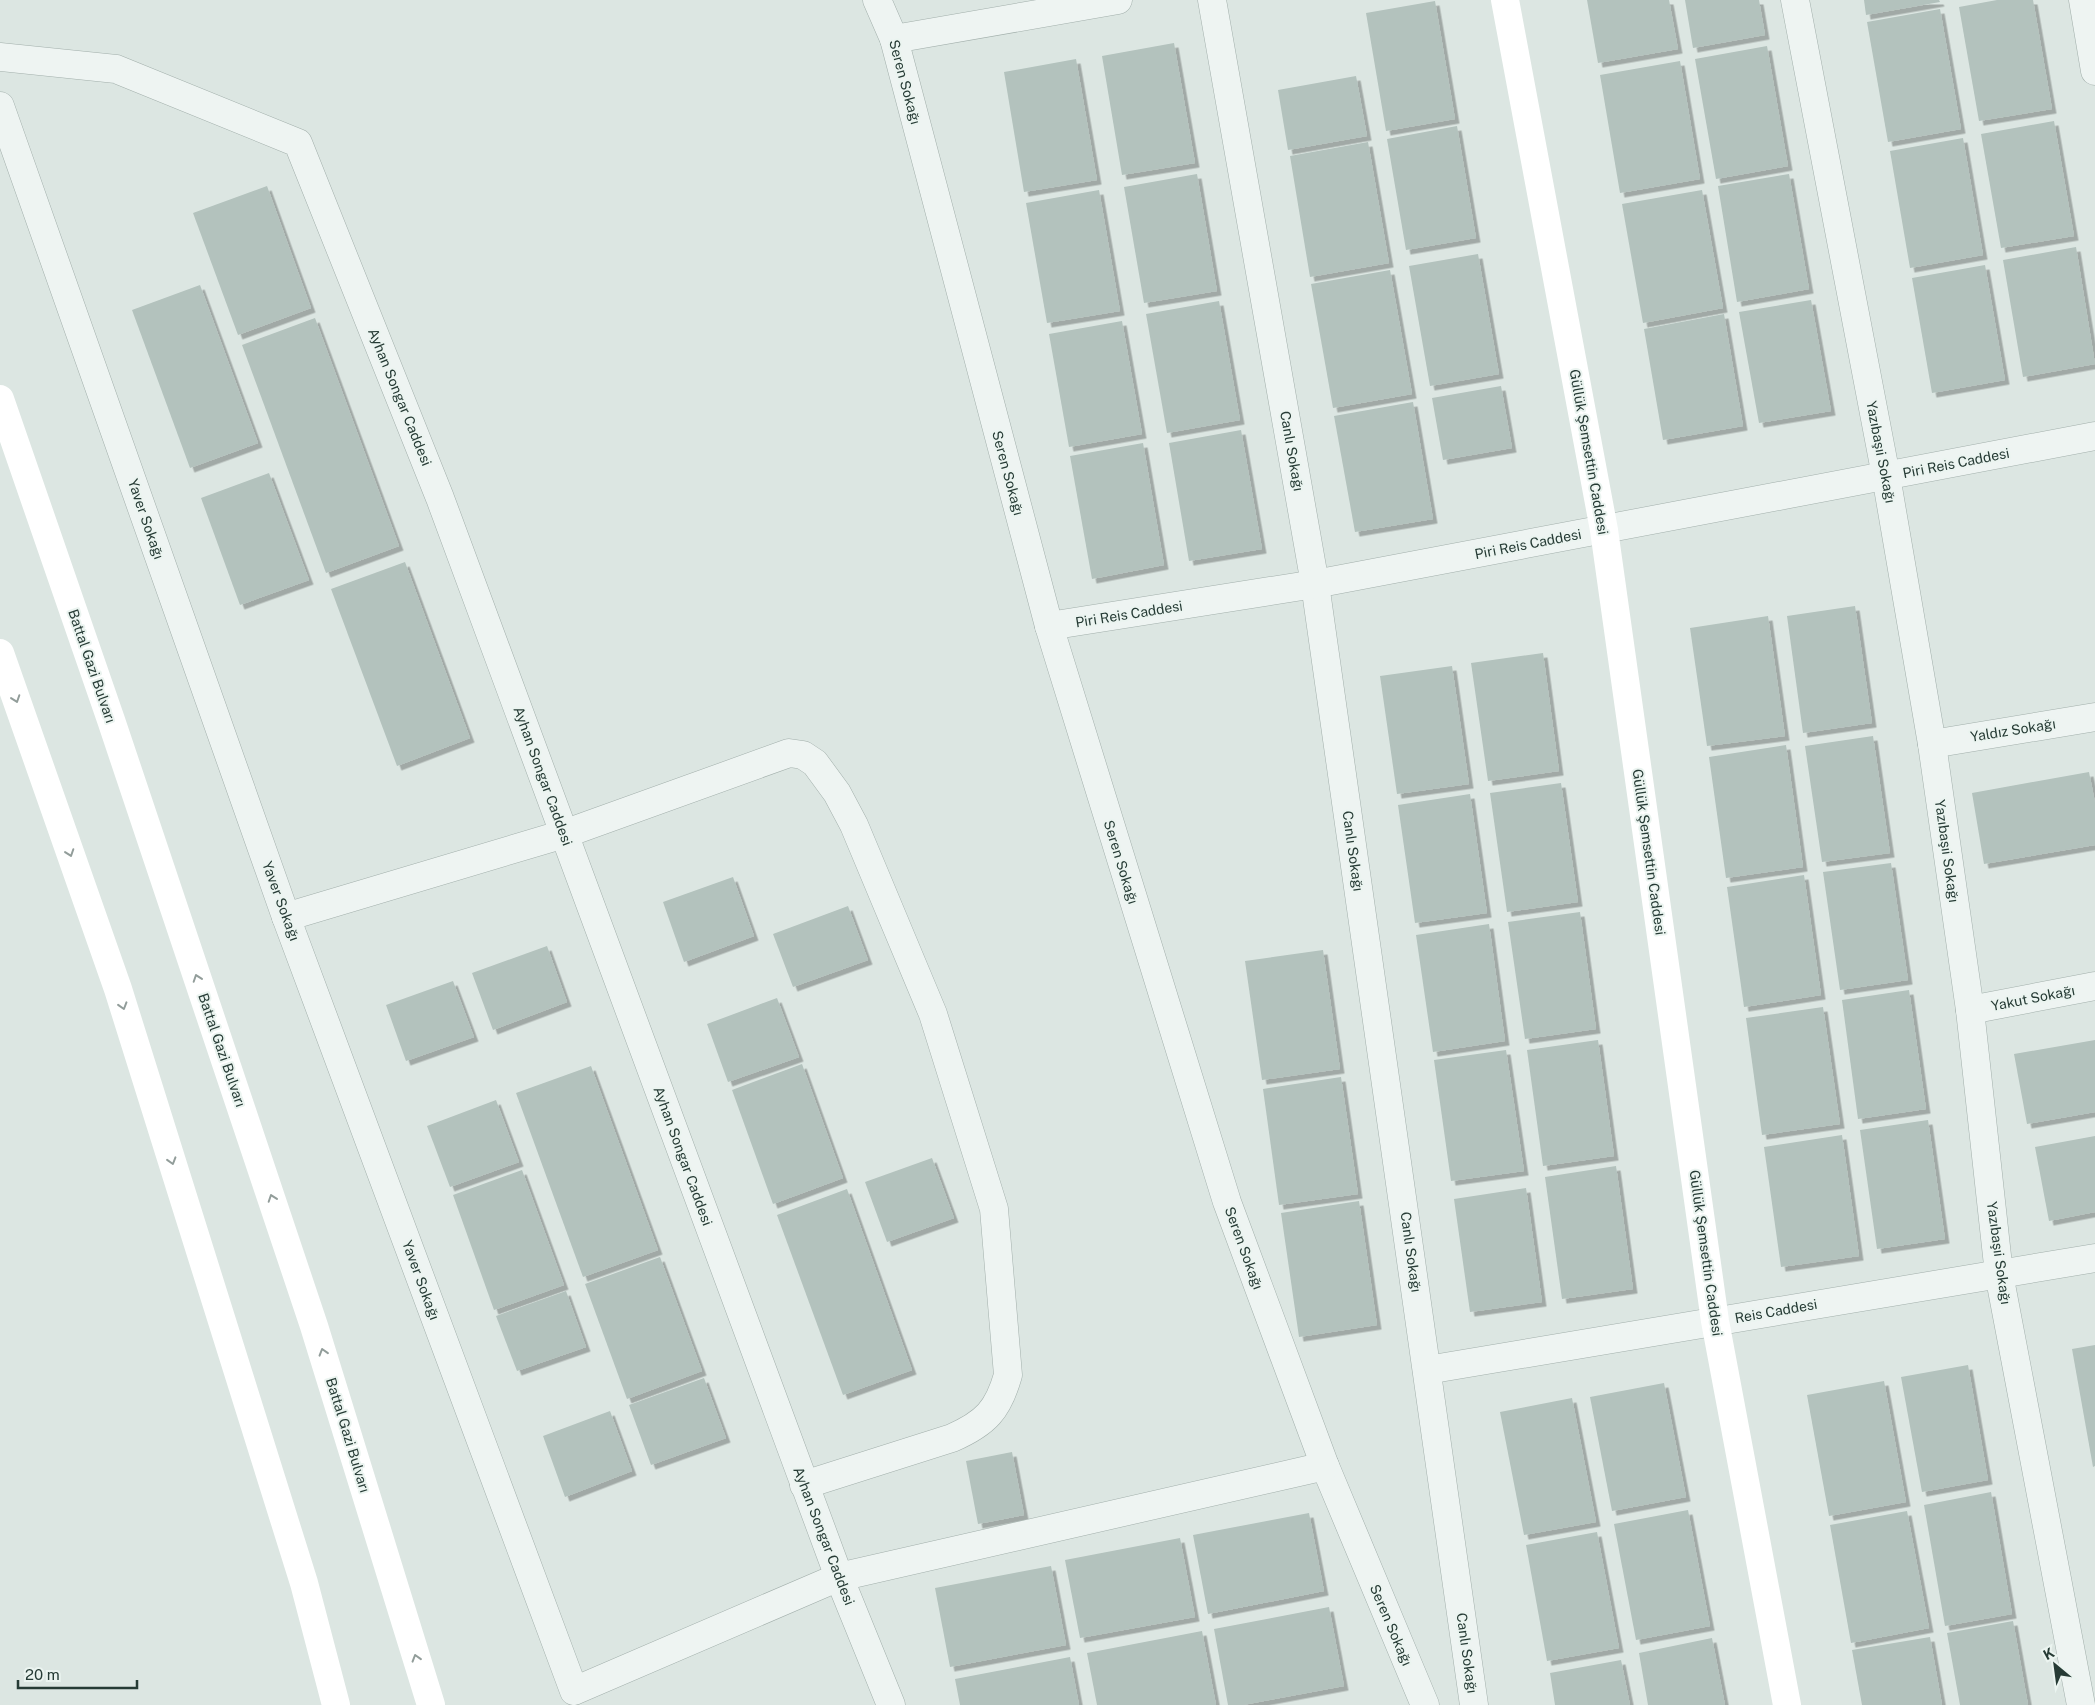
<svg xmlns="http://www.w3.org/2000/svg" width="2095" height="1705" viewBox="0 0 2095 1705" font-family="'Public Sans',sans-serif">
  <defs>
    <filter id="shadow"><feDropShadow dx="4.5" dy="4.5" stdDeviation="0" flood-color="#0004"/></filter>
  </defs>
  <rect width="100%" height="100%" fill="#dce6e2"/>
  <!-- building -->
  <g fill="#b3c2bd" filter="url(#shadow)">
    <path d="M1587,0H1669L1678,49L1598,63Z"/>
    <path d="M1685,0H1759L1765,35L1693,48Z"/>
    <path d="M1864,0H1939L1940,2L1866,15Z"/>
    <path d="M1997,0H2033L2052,109L1979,121L1959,7Z"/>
    <path d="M1435,1L1455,119L1386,131L1366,13Z"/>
    <path d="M1940,9L1961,129L1888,142L1867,22Z"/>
    <path d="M1174,43L1195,163L1122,175L1102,56Z"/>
    <path d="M1767,46L1788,166L1716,179L1695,59Z"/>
    <path d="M1076,59L1097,180L1024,192L1004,72Z"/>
    <path d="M1680,61L1700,179L1620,193L1600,75Z"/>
    <path d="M1356,76L1367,136L1288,150L1278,90Z"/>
    <path d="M2054,121L2074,236L2001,248L1981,134Z"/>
    <path d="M1457,126L1476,238L1406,250L1387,139Z"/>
    <path d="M1963,138L1983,255L1910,268L1890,151Z"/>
    <path d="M1368,142L1389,263L1310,277L1290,156Z"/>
    <path d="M1197,174L1217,291L1144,303L1124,187Z"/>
    <path d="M1789,174L1809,289L1737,302L1718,186Z"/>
    <path d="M267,186L311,308L238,335L193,213Z"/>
    <path d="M1099,190L1120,311L1047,323L1026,203Z"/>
    <path d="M1702,190L1723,308L1643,323L1622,204Z"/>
    <path d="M2076,247L2095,364L2023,377L2003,260Z"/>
    <path d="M1478,254L1499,374L1430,386L1409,266Z"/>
    <path d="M1985,265L2005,380L1932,393L1912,278Z"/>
    <path d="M1390,270L1412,394L1333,408L1311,284Z"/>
    <path d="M200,285L258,443L190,468L132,310Z"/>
    <path d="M1811,300L1831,411L1759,423L1739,312Z"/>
    <path d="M1219,301L1240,420L1167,433L1146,314Z"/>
    <path d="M1724,314L1743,426L1663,440L1644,329Z"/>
    <path d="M315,318L399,546L326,573L242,345Z"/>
    <path d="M1122,321L1142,434L1069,447L1049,334Z"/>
    <path d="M1501,386L1512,448L1443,460L1432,398Z"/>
    <path d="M1413,402L1433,519L1355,532L1334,416Z"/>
    <path d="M1241,430L1262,549L1189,561L1169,443Z"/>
    <path d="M1143,443L1164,565L1092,579L1070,456Z"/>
    <path d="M269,473L309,580L240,605L201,498Z"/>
    <path d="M405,562L470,738L397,766L331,589Z"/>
    <path d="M1855,606L1872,723L1803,733L1787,616Z"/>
    <path d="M1768,616L1785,736L1707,746L1690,628Z"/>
    <path d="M1543,653L1559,771L1488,781L1471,663Z"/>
    <path d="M1452,666L1469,784L1397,794L1380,676Z"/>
    <path d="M1873,736L1890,853L1822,862L1805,746Z"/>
    <path d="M1786,745L1803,867L1726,878L1709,757Z"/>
    <path d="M2089,772L2095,803V845L1984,864L1972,793Z"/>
    <path d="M1561,783L1578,902L1507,912L1490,793Z"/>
    <path d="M1470,794L1487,913L1415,923L1398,805Z"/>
    <path d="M1891,863L1908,980L1840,990L1823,872Z"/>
    <path d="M1804,875L1821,995L1744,1007L1727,887Z"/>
    <path d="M733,877L754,936L684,962L663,902Z"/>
    <path d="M848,906L868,960L793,987L773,934Z"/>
    <path d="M1580,912L1596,1029L1525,1039L1508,922Z"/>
    <path d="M1489,924L1505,1041L1433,1052L1416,935Z"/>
    <path d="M547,946L567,1002L493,1030L472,973Z"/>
    <path d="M1323,950L1340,1069L1262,1080L1245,961Z"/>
    <path d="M453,981L474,1037L406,1061L386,1005Z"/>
    <path d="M1909,990L1926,1109L1858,1119L1842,1000Z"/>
    <path d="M777,998L799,1057L728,1082L707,1024Z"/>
    <path d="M1823,1007L1840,1124L1762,1135L1746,1018Z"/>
    <path d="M1598,1040L1614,1156L1543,1166L1527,1050Z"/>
    <path d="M2095,1040V1112L2027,1124L2014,1054Z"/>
    <path d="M1506,1050L1524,1171L1451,1181L1434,1060Z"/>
    <path d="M802,1064L843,1178L773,1204L732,1090Z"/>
    <path d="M591,1066L658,1250L583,1277L516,1093Z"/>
    <path d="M1341,1077L1358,1194L1279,1205L1263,1089Z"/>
    <path d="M496,1100L519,1162L450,1187L427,1126Z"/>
    <path d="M1928,1120L1945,1239L1877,1249L1860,1130Z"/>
    <path d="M1842,1135L1859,1256L1781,1267L1764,1147Z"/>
    <path d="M2095,1136V1212L2049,1221L2035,1147Z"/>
    <path d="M932,1158L954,1218L887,1242L865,1182Z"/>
    <path d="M1616,1166L1633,1289L1562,1299L1545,1177Z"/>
    <path d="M522,1170L564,1285L494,1310L453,1195Z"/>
    <path d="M1526,1188L1542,1302L1470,1312L1454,1199Z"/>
    <path d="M847,1189L912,1370L843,1395L777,1215Z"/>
    <path d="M1359,1201L1377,1325L1299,1337L1281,1213Z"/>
    <path d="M660,1257L702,1371L627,1399L585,1284Z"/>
    <path d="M566,1291L586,1347L517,1371L496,1316Z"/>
    <path d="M2095,1345V1466L2093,1467L2072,1349Z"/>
    <path d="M1968,1365L1988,1480L1922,1492L1901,1377Z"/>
    <path d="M704,1378L726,1438L651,1465L629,1405Z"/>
    <path d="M1884,1381L1906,1502L1829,1516L1807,1395Z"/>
    <path d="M1664,1383L1686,1497L1612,1511L1590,1397Z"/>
    <path d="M1572,1398L1596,1522L1524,1535L1500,1412Z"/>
    <path d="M610,1411L632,1471L565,1497L543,1436Z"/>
    <path d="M1012,1452L1024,1515L978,1524L966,1461Z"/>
    <path d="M1991,1492L2012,1614L1945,1626L1924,1505Z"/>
    <path d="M1688,1510L1710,1626L1636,1640L1614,1524Z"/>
    <path d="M1907,1511L1929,1628L1851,1643L1830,1525Z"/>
    <path d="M1309,1513L1324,1591L1208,1614L1193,1535Z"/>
    <path d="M1597,1532L1619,1648L1547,1661L1526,1545Z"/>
    <path d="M1180,1538L1195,1617L1080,1638L1065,1560Z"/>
    <path d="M1051,1566L1066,1645L950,1667L935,1588Z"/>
    <path d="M1329,1607L1344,1686L1243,1705H1228L1214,1629Z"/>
    <path d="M2013,1621L2028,1705H1960L1947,1633Z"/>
    <path d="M1202,1631L1216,1705H1097L1087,1653Z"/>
    <path d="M1930,1637L1942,1705H1862L1852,1650Z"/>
    <path d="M1712,1638L1725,1705H1648L1639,1653Z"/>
    <path d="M1070,1657L1079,1705H960L955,1679Z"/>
    <path d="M1621,1660L1630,1705H1555L1550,1673Z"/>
  </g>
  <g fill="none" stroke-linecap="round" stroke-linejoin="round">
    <!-- street casing -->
    <g stroke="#a2afab" stroke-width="29">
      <g id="street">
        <path d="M877,0L894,39L1049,626L1227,1202L1325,1466L1425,1705"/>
        <path d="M1212,0L1315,584L1474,1705"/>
        <path d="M1795,0L1886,476L1932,744L1970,1010L1999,1274L2081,1705"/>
        <path d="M2083,0L2095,71"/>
        <path d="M894,39L1118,0"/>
        <path d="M0,57L116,69L298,143L440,498L839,1577L891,1705"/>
        <path d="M0,106L286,917L574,1691L839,1577L1325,1466"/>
        <path d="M1049,626L1315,584L2095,436"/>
        <path d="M1932,744L2095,717"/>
        <path d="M286,917L564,834L789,753L803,755L815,763L837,793L854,825L933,1014L994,1209L1008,1375C998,1410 986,1423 952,1438L804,1485"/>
        <path d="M1970,1010L2095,986"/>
        <path d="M1427,1370L2095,1258"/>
      </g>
    </g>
    <!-- street -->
    <use href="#street" stroke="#eef4f2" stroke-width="28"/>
    <!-- secondary -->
    <g stroke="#fff" stroke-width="28">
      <path d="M1505,0L1604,530L1715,1321L1787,1705"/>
      <path d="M0,399L111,720L314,1326L431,1705"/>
      <path d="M0,653L118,989L304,1583L336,1705"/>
    </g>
  </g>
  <!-- one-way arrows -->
  <defs><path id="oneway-chevron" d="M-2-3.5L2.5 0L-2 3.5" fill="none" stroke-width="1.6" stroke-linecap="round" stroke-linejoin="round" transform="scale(1.25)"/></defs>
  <g stroke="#929d9a">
    <use href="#oneway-chevron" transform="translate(16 699) rotate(71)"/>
    <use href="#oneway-chevron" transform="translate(70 853) rotate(71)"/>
    <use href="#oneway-chevron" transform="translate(197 978) rotate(-109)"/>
    <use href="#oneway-chevron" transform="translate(123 1006) rotate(73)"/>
    <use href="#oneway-chevron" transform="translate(172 1161) rotate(73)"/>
    <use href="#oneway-chevron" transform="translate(272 1198) rotate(-109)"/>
    <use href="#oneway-chevron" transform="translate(323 1352) rotate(-107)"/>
    <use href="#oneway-chevron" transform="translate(416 1658) rotate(-107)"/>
  </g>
  <g text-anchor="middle" stroke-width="4" stroke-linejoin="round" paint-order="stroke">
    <!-- street labels -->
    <g font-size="14" fill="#263b35" stroke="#ebf4f0">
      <text transform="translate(905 82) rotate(75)" y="5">Seren Sokağı</text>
      <text transform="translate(400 397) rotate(68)" y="5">Ayhan Songar Caddesi</text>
      <text transform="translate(1292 451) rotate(80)" y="5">Canlı Sokağı</text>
      <text transform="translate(1589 452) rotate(80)" y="5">Güllük Şemsettin Caddesi</text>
      <text transform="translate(1881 452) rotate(79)" y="5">Yazıbaşıi Sokağı</text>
      <text transform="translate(1956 463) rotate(-11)" y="5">Piri Reis Caddesi</text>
      <text transform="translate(1008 473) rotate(75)" y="5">Seren Sokağı</text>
      <text transform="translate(146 519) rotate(71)" y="5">Yaver Sokağı</text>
      <text transform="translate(1528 544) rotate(-11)" y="5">Piri Reis Caddesi</text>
      <text transform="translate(1129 614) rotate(-9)" y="5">Piri Reis Caddesi</text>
      <text transform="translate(92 666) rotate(71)" y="5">Battal Gazi Bulvarı</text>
      <text transform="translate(2013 730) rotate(-9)" y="5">Yaldız Sokağı</text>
      <text transform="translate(543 776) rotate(70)" y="5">Ayhan Songar Caddesi</text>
      <text transform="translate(1353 851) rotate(82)" y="5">Canlı Sokağı</text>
      <text transform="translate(1947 851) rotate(82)" y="5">Yazıbaşıi Sokağı</text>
      <text transform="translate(1649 852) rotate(82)" y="5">Güllük Şemsettin Caddesi</text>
      <text transform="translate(1121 862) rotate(73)" y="5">Seren Sokağı</text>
      <text transform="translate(281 901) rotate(70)" y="5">Yaver Sokağı</text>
      <text transform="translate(2033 998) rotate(-11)" y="5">Yakut Sokağı</text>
      <text transform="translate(222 1050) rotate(71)" y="5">Battal Gazi Bulvarı</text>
      <text transform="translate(683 1156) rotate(70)" y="5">Ayhan Songar Caddesi</text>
      <text transform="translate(1244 1248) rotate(70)" y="5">Seren Sokağı</text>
      <text transform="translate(1411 1252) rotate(82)" y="5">Canlı Sokağı</text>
      <text transform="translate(1706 1253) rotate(82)" y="5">Güllük Şemsettin Caddesi</text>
      <text transform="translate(1999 1253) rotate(82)" y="5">Yazıbaşıi Sokağı</text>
      <text transform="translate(421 1280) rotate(70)" y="5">Yaver Sokağı</text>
      <text transform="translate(1776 1311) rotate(-10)" y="5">Reis Caddesi</text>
      <text transform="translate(348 1435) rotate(73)" y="5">Battal Gazi Bulvarı</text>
      <text transform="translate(824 1536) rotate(69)" y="5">Ayhan Songar Caddesi</text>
      <text transform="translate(1391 1625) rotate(67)" y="5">Seren Sokağı</text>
      <text transform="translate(1467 1653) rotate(82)" y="5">Canlı Sokağı</text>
    </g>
  </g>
  <!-- north arrow -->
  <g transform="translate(2055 1665) rotate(331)" stroke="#ebf4f0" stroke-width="4" paint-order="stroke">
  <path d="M0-4L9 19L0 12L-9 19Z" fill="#263b35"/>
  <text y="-8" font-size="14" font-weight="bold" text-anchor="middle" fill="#263b35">K</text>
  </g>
  <!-- scale -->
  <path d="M18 1680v8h119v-8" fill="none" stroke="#263b35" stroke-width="2.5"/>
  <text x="25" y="1680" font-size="15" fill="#263b35" stroke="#ebf4f0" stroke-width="4" paint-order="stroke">20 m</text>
</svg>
